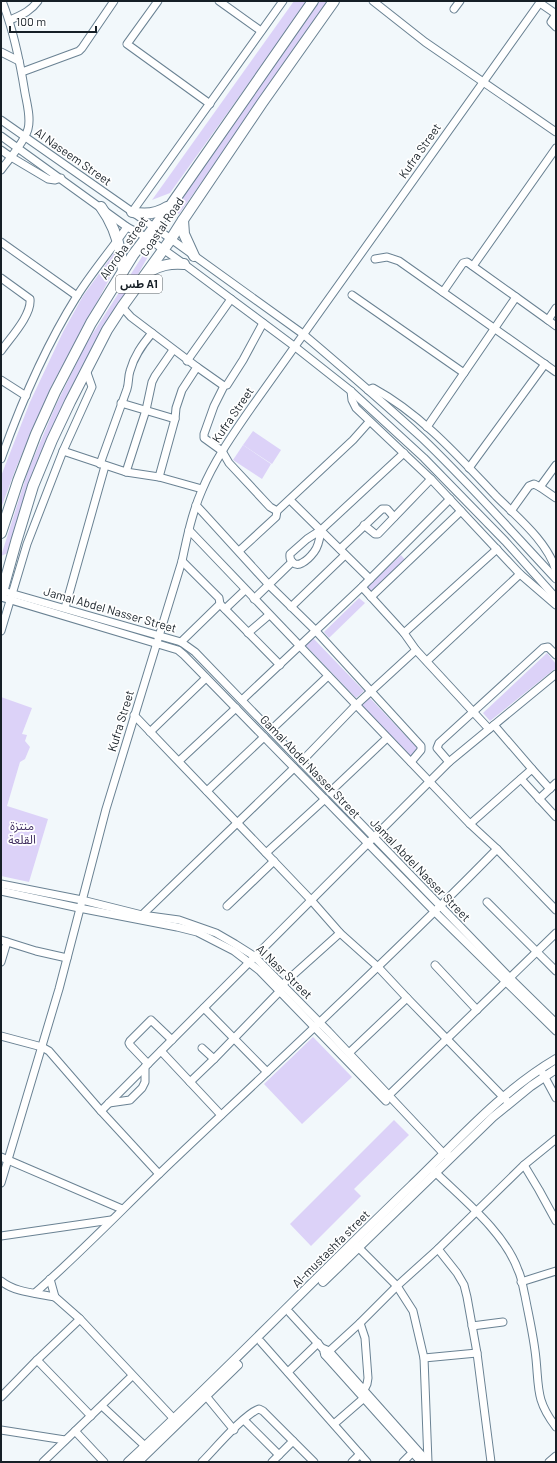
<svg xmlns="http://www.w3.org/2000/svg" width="557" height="1463" viewBox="0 0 557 1463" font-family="Barlow,'Noto Sans Arabic',sans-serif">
  <rect width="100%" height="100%" fill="#f2f8fb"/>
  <!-- green -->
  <g fill="#dcd2f8">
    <path d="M294,1H308L170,193L152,200Z"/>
    <path d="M320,1H331L179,214L173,210Z"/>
    <path d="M145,252L150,253L74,388L35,470L8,553L1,556L28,471L56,405L86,344Z"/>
    <path d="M114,253L117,265L52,385L16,468L1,508V476L30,402L63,332L83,296Z"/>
    <path d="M253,431L281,450L272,464L243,445Z"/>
    <path d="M243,445L271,464L262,479L233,460Z"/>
    <path d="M401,555L406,561L371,595L365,589Z"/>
    <path d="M359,598L365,603L329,638L324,632Z"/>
    <path d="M313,638L364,691L356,698L305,645Z"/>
    <path d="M547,653L556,664V668L490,721L483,713Z"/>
    <path d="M368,696L418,749L410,757L360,704Z"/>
    <path d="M1,697L32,708L22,734L27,735L25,741L30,747L25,759L20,762L7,806L48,819L29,882L1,876Z"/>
    <path d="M313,1037L352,1077L302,1124L264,1084Z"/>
    <path d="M394,1120L409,1135L354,1189L361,1196L311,1246L290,1224Z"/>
  </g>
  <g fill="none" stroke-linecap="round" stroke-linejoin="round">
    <!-- minor casing -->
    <g stroke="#6a8293" stroke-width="9">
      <g id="minor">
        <path d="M158,1L127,44L210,104"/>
        <path d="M219,1L261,31"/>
        <path d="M373,1L425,42L556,132"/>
        <path d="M540,3L556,14"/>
        <path d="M454,9L460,1"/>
        <path d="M556,14L551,22L556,27"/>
        <path d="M10,20C21,15 30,12 38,1"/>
        <path d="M1,52L19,61"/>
        <path d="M22,72L79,51L82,48L114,1"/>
        <path d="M1,120L171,239L303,334C343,368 383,402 422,438C469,483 512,532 556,579"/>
        <path d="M1,136L127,227L146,237L184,264L294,346L351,391L424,458L505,541L556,598"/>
        <path d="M1,150L11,157L48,179L55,180L61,178"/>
        <path d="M1,170C9,159 24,143 28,129C31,118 27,104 25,93C20,62 14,31 2,1"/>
        <path d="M132,212L283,1"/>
        <path d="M1,242L77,296"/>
        <path d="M375,259L387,257L399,261L556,372"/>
        <path d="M473,266L556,148"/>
        <path d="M1,278L30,299C32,315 10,338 1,351"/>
        <path d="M443,292L463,263L467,262L516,297"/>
        <path d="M352,295L464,373"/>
        <path d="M122,307L131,317L197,367L182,390L176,408L175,419L159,477"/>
        <path d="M548,320L556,326"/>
        <path d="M263,323L243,360L227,385L224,386L214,406L204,434V438L222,451L229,463L270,507L277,511"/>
        <path d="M187,361L231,299"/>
        <path d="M197,367L224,386"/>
        <path d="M1,380L26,396"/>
        <path d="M368,390L373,388C421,414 459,457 496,496C517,517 548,542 556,571"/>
        <path d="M351,391L352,400L356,408L431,479L520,574L556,605"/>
        <path d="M121,403L175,419"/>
        <path d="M427,427L516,297L548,320L556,308"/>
        <path d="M63,451L126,472L159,477L202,489"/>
        <path d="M1,459C21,403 45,347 77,296C92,272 111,250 127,227"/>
        <path d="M100,464L127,389C129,383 128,377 130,371C134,356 142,345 152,333"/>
        <path d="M469,468L545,364"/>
        <path d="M126,472L146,410L152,382L155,376L173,350"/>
        <path d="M540,487L556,498"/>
        <path d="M290,500L370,579"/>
        <path d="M196,505L269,585L315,630L421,746V750L411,762"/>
        <path d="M511,511L529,486L534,484L540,487L556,465"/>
        <path d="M364,525L375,534H378L431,479"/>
        <path d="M189,530L470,824L497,849L556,910"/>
        <path d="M321,530C320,537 319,546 314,552C311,556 306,561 302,563C295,567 289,561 290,554L307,539L321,530L404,453"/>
        <path d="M340,549L382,509H387L394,517"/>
        <path d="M239,551L276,517L277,511L353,440L369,422"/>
        <path d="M182,561L219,598L220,604L280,665"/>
        <path d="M362,587L404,633L416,650L489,729"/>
        <path d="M3,591L181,642L195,652L510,978L556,1023"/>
        <path d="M1,597L178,650L184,655L435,912L556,1031"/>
        <path d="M371,597L461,511"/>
        <path d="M254,599L292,562"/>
        <path d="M291,607L345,555"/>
        <path d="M65,608L105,466"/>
        <path d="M225,609L245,590"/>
        <path d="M1,631L27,544L63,451L92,387L86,370"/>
        <path d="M248,633L269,615"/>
        <path d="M404,633L497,549"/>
        <path d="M181,642L220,604"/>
        <path d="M427,661L520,574"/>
        <path d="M242,700L362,587L450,499"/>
        <path d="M134,715L311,900L340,933L378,967L407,998L509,1103"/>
        <path d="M494,725L532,769"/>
        <path d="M271,730L328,676"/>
        <path d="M150,732L206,678"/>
        <path d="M179,761L236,708"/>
        <path d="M301,762L356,705L416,650"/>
        <path d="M449,762L437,748L439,743L543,648L548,647L556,655"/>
        <path d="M521,779L556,817"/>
        <path d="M207,791L264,737"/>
        <path d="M330,792L387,738"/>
        <path d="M539,799L556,783"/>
        <path d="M470,824L532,769L550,789"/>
        <path d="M266,853L325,799"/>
        <path d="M1,884L82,900L142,915L179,920L216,933L235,944L254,956L328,1031L444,1154L448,1155"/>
        <path d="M1,891L79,908L177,927L197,932L234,951L260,971L386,1101"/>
        <path d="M487,902L556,971"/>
        <path d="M227,906L274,861"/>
        <path d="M142,915L294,768"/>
        <path d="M1,940L36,951L67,958"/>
        <path d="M1,962L7,942"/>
        <path d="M435,965L477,1010"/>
        <path d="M282,985L340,933"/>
        <path d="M204,1008L267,1072"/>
        <path d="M1,1036L42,1047L49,1051L101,1111L159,1174"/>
        <path d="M202,1048L214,1059L280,991"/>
        <path d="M161,1051L221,1115"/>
        <path d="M349,1053L407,998"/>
        <path d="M148,1064L130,1045L129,1043L130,1041L151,1020L172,1040"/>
        <path d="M542,1072L556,1098"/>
        <path d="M190,1082L214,1059"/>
        <path d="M388,1096L556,933"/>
        <path d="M109,1103L130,1100L142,1088L145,1082V1067"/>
        <path d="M101,1111L449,762L556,674"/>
        <path d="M1,1157L122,1209"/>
        <path d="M524,1165L539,1190L556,1221"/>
        <path d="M432,1169C461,1198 504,1231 518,1270C522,1278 523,1288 525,1296C529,1317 534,1338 536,1359C539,1389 536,1401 556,1427"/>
        <path d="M1,1183L59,989L106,809L182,561C187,537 192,513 202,490C214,461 233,434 251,408L541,1"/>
        <path d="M1,1236L111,1220"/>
        <path d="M355,1244L397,1286L413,1311L424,1358L428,1462"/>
        <path d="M438,1249L457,1273L464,1285L467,1297L477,1353L491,1462"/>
        <path d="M50,1279L55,1297L80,1319L174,1419"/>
        <path d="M1,1281C16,1293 37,1293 55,1297"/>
        <path d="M521,1282L556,1271"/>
        <path d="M35,1293C85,1249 131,1200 179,1155C286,1054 394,954 497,849"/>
        <path d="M290,1313L322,1348L329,1351L428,1462"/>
        <path d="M360,1323L365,1338L368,1378L367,1384L364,1390"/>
        <path d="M472,1326L503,1322"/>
        <path d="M261,1342L367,1462"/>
        <path d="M324,1352L325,1355L421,1462"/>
        <path d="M325,1355L360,1323L397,1286L438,1249L524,1165L556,1139"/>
        <path d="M424,1358L477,1353"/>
        <path d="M37,1360L91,1416"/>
        <path d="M288,1372L318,1343"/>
        <path d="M206,1396L234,1430"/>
        <path d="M1,1397L37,1360L80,1319"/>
        <path d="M102,1406L145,1446"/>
        <path d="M244,1420L279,1455"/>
        <path d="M334,1424L364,1398"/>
        <path d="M1,1430L65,1440"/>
        <path d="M75,1431L104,1462"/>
        <path d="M293,1441L314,1462"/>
        <path d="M43,1462L132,1376"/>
        <path d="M202,1462C214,1450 244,1414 259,1409L263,1411L293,1441L272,1462"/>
        <path d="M352,1462L360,1454"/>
        <path d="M403,1462L412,1453"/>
        <path d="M549,1462L556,1456"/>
      </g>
    </g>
    <!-- major casing -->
    <g stroke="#6a8293" stroke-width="10">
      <g id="major">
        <path d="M323,1282L493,1117L531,1086L556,1069"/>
        <path d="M128,1462C225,1372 316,1277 411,1186C457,1142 500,1092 556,1059"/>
        <path d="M138,1462L238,1365"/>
      </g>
    </g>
    <!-- highway casing -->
    <g stroke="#6a8293" stroke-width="12">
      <g id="highway">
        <path d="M101,207C115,226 121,247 123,271"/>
        <path d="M132,212C144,215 156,214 167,207"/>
        <path d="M183,220L184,234L194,256"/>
        <path d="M148,272C160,265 170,263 184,264"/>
        <path d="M1,533L18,481L36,434L55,392L91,323L133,255L171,205L313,1"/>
        <path d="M1,596L16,542L33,486L52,440L70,402L107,330L122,307L171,239L183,220L262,103L334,1"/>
      </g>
    </g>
    <!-- minor -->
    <use href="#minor" stroke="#fff" stroke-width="7"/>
    <!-- major -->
    <use href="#major" stroke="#fff" stroke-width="8"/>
    <!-- highway -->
    <use href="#highway" stroke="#fff" stroke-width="10"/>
  </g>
  <g text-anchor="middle" stroke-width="3.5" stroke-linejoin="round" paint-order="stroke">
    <!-- shield labels -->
    <rect fill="#fff" stroke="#5c6267" stroke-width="1" x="116" y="275" width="46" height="18" rx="3"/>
    <g font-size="11" font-weight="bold" fill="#161f26">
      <text x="139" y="288">طس A1</text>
    </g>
    <!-- street labels -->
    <g font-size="12" fill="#161f26" stroke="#fff">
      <text transform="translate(420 151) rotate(-55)" y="4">Kufra Street</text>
      <text transform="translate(73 157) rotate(35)" y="4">Al Naseem Street</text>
      <text transform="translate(162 227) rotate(-56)" y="4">Coastal Road</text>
      <text transform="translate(124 248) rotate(-55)" y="4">Aloroba street</text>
      <text transform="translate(233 415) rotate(-56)" y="4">Kufra Street</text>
      <text transform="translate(110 610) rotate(16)" y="4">Jamal Abdel Nasser Street</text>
      <text transform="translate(121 721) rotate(-73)" y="4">Kufra Street</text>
      <text transform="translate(310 767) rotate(46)" y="4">Gamal Abdel Nasser Street</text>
      <text transform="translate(420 870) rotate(46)" y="4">Jamal Abdel Nasser Street</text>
      <text transform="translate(284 972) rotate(44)" y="4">Al Nasr Street</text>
      <text transform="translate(331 1249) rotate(-45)" y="4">Al-mustashfa street</text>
    </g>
    <!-- park labels -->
    <g font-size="12" fill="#402f61" stroke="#fff">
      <text x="22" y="830">منتزة<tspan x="22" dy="14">القلعة</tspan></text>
    </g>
  </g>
  <!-- border -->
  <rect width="557" height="1463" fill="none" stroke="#161f26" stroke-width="4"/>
  <!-- scale -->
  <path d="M10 26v6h86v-6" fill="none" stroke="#161f26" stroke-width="2"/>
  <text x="16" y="26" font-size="12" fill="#161f26" stroke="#ffffff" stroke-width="3" paint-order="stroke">100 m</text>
</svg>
